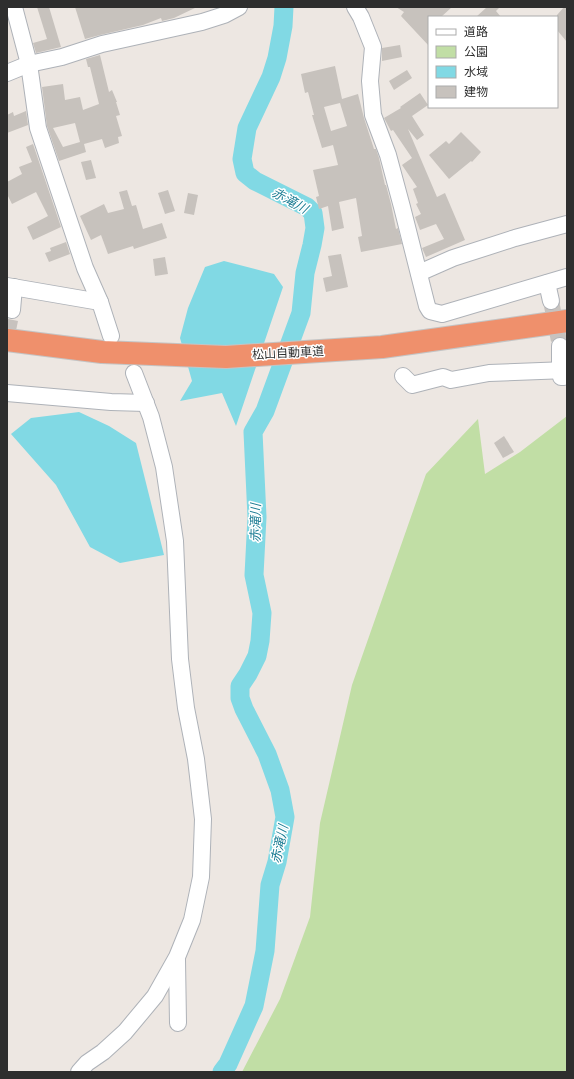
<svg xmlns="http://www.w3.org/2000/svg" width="574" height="1079" viewBox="0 0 574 1079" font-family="Barlow,'Noto Sans JP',sans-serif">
  <rect width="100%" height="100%" fill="#ede7e2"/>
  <!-- green -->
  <path fill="#c1dea5" d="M567,416V1072H242L280,999L310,917L320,823L352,685L426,474L478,419L485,474L520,452Z"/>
  <!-- water -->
  <g fill="#81d9e4">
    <path d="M224,261L274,274L283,287L236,426L222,393L180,401L192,381L180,338L188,308L205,267Z"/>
    <path d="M79,412L109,426L136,443L164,555L120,563L90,547L56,485L11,434L31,418Z"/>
  </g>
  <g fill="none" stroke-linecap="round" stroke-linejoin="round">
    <!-- river -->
    <path stroke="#81d9e4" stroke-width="19" d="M222,1072L228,1064L254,1006L265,951L270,885L277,862L285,817L280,790L267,754L244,709L240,698V686L248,674L257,656L260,641L262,613L254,575L257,517L253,432L265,411L301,313L305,273L312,245L315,228L313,213L307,207L255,181L245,173L242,159L247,128L271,77L277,58L283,26L284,7"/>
  </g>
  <!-- building -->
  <g fill="#c7c2bd" fill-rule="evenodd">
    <path d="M37,7H49L61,47L36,53L33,43L47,39Z"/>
    <path d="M75,7H197L174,18L162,21L161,18L143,25L100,35L85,39Z"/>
    <path d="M396,7H452L441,17H429V46L401,16L404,12Z"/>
    <path d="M487,7H500L496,11L501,17H476Z"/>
    <path d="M564,7H567V42L557,30V15Z"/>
    <path d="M400,45L402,57L382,61V48Z"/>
    <path d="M100,55L109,92L112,90L117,102H116L120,115L116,116L122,136L118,137L119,143L105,148L102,139L84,144L86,152L59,161L47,126L42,87L63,84L65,100L80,97L83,110L99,104L90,67H88L86,59ZM75,123L80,142L63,147L53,128Z"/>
    <path d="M335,66L342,99L358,94L364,118L374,149H376L379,158L385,185H386L391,204L396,229L398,228L402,244L361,252L358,237L362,236L356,198L339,202L344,228L332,231L328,206L319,209L316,197L319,196L313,170L338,165L333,145L322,148L312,115H314L308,92L305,93L301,74ZM340,103L347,126L331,131L324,107Z"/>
    <path d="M407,70L412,78L394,90L389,81Z"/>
    <path d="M420,93L428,105L412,116L424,135L417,140L408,129L437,197L445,193L465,240L426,257L422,248L444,239L436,224L420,230L415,217L421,214L416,204L418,203L413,189L417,187L402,165L412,158L393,130L391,131L384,118L401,108L400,107Z"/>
    <path d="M26,111L28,125L7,133V115L13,112L14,116Z"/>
    <path d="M461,132L481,152L472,162L471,161L449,179L429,155L446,141L449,144Z"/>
    <path d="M33,144L61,227L33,240L27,227L48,216L36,192L12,204L7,194V182L22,174L19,167L32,162L26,147Z"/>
    <path d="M91,160L96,178L86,180L81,162Z"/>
    <path d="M127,190L132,206L136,205L143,229L162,223L167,238L134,249L133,246L108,254L101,235L91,240L80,216L104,204L108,213L124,209L119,192Z"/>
    <path d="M168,190L175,211L165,214L158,193Z"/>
    <path d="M188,193L198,195L194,215L184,213Z"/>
    <path d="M66,242L70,254L49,262L45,253L51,251L50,248Z"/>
    <path d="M341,254L348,287L326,292L323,278L332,276L328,256Z"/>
    <path d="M165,257L168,274L155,276L153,259Z"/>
    <path d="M504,436L514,452L503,458L494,443Z"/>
  </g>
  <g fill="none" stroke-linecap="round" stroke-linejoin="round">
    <!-- minor-tunnel -->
    <g stroke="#c7c2be" stroke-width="16" stroke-dasharray="16 8" stroke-linecap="butt">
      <path d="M551,301L560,346"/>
      <path d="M7,335L12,310"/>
    </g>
    <!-- minor casing -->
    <g stroke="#aeb2b8" stroke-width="18">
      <g id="minor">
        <path d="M14,7L29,64L38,128L85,268L100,302L111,336"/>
        <path d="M355,7L361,17L373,47L370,81L373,115L388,155L402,207L427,306L430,311L442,314L567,277"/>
        <path d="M7,73L29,64L62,57L102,44L202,22L224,15L239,7"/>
        <path d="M419,273L453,258L515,238L567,224"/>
        <path d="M547,283L551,301"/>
        <path d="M7,286L100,302"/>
        <path d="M12,310L14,287"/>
        <path d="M560,346V370L561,377H564"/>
        <path d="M403,376L412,385L443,377L451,380L489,373L567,370"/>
        <path d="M7,393L111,402L146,403"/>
        <path d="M177,960L178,1023"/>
        <path d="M79,1072L87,1063L103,1052L125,1032L155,996L177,957L192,920L201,877L203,819L196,759L186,708L180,659L175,541L164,467L151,417L134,373"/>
      </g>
    </g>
    <!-- highway casing -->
    <g stroke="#c4c4c4" stroke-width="24">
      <path id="highway" d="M7,340L102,352L226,357L382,347L567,321"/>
    </g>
    <!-- minor -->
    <use href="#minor" stroke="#fff" stroke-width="16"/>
    <!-- highway -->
    <use href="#highway" stroke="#ef906c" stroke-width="22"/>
  </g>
  <g text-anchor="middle" stroke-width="3" stroke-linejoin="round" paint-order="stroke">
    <!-- street labels -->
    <g font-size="12" fill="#2e2e2e" stroke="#fff">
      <text transform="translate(288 353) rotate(-3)" y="4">松山自動車道</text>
    </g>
    <!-- water labels -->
    <g font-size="13" font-style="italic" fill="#1c7d94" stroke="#fff">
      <text transform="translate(290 200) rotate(29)" y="5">赤滝川</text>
      <text transform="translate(255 523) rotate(-89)" y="5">赤滝川</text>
      <text transform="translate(279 844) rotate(-78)" y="5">赤滝川</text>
    </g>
  </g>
  <!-- border -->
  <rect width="574" height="1079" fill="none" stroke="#2e2e2e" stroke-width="16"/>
  <!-- legend -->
  <rect x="428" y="16" width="130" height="92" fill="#ffffff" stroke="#ababab"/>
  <rect x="436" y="29" width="20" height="6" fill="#ffffff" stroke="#ababab"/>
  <text x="464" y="36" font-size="12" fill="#2e2e2e">道路</text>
  <rect x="436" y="46" width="20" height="12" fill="#c1dea5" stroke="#ababab"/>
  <text x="464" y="56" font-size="12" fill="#2e2e2e">公園</text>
  <rect x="436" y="66" width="20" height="12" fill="#81d9e4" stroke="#ababab"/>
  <text x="464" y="76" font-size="12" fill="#2e2e2e">水域</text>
  <rect x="436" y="86" width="20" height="12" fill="#c7c2bd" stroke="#ababab"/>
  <text x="464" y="96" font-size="12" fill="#2e2e2e">建物</text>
</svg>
